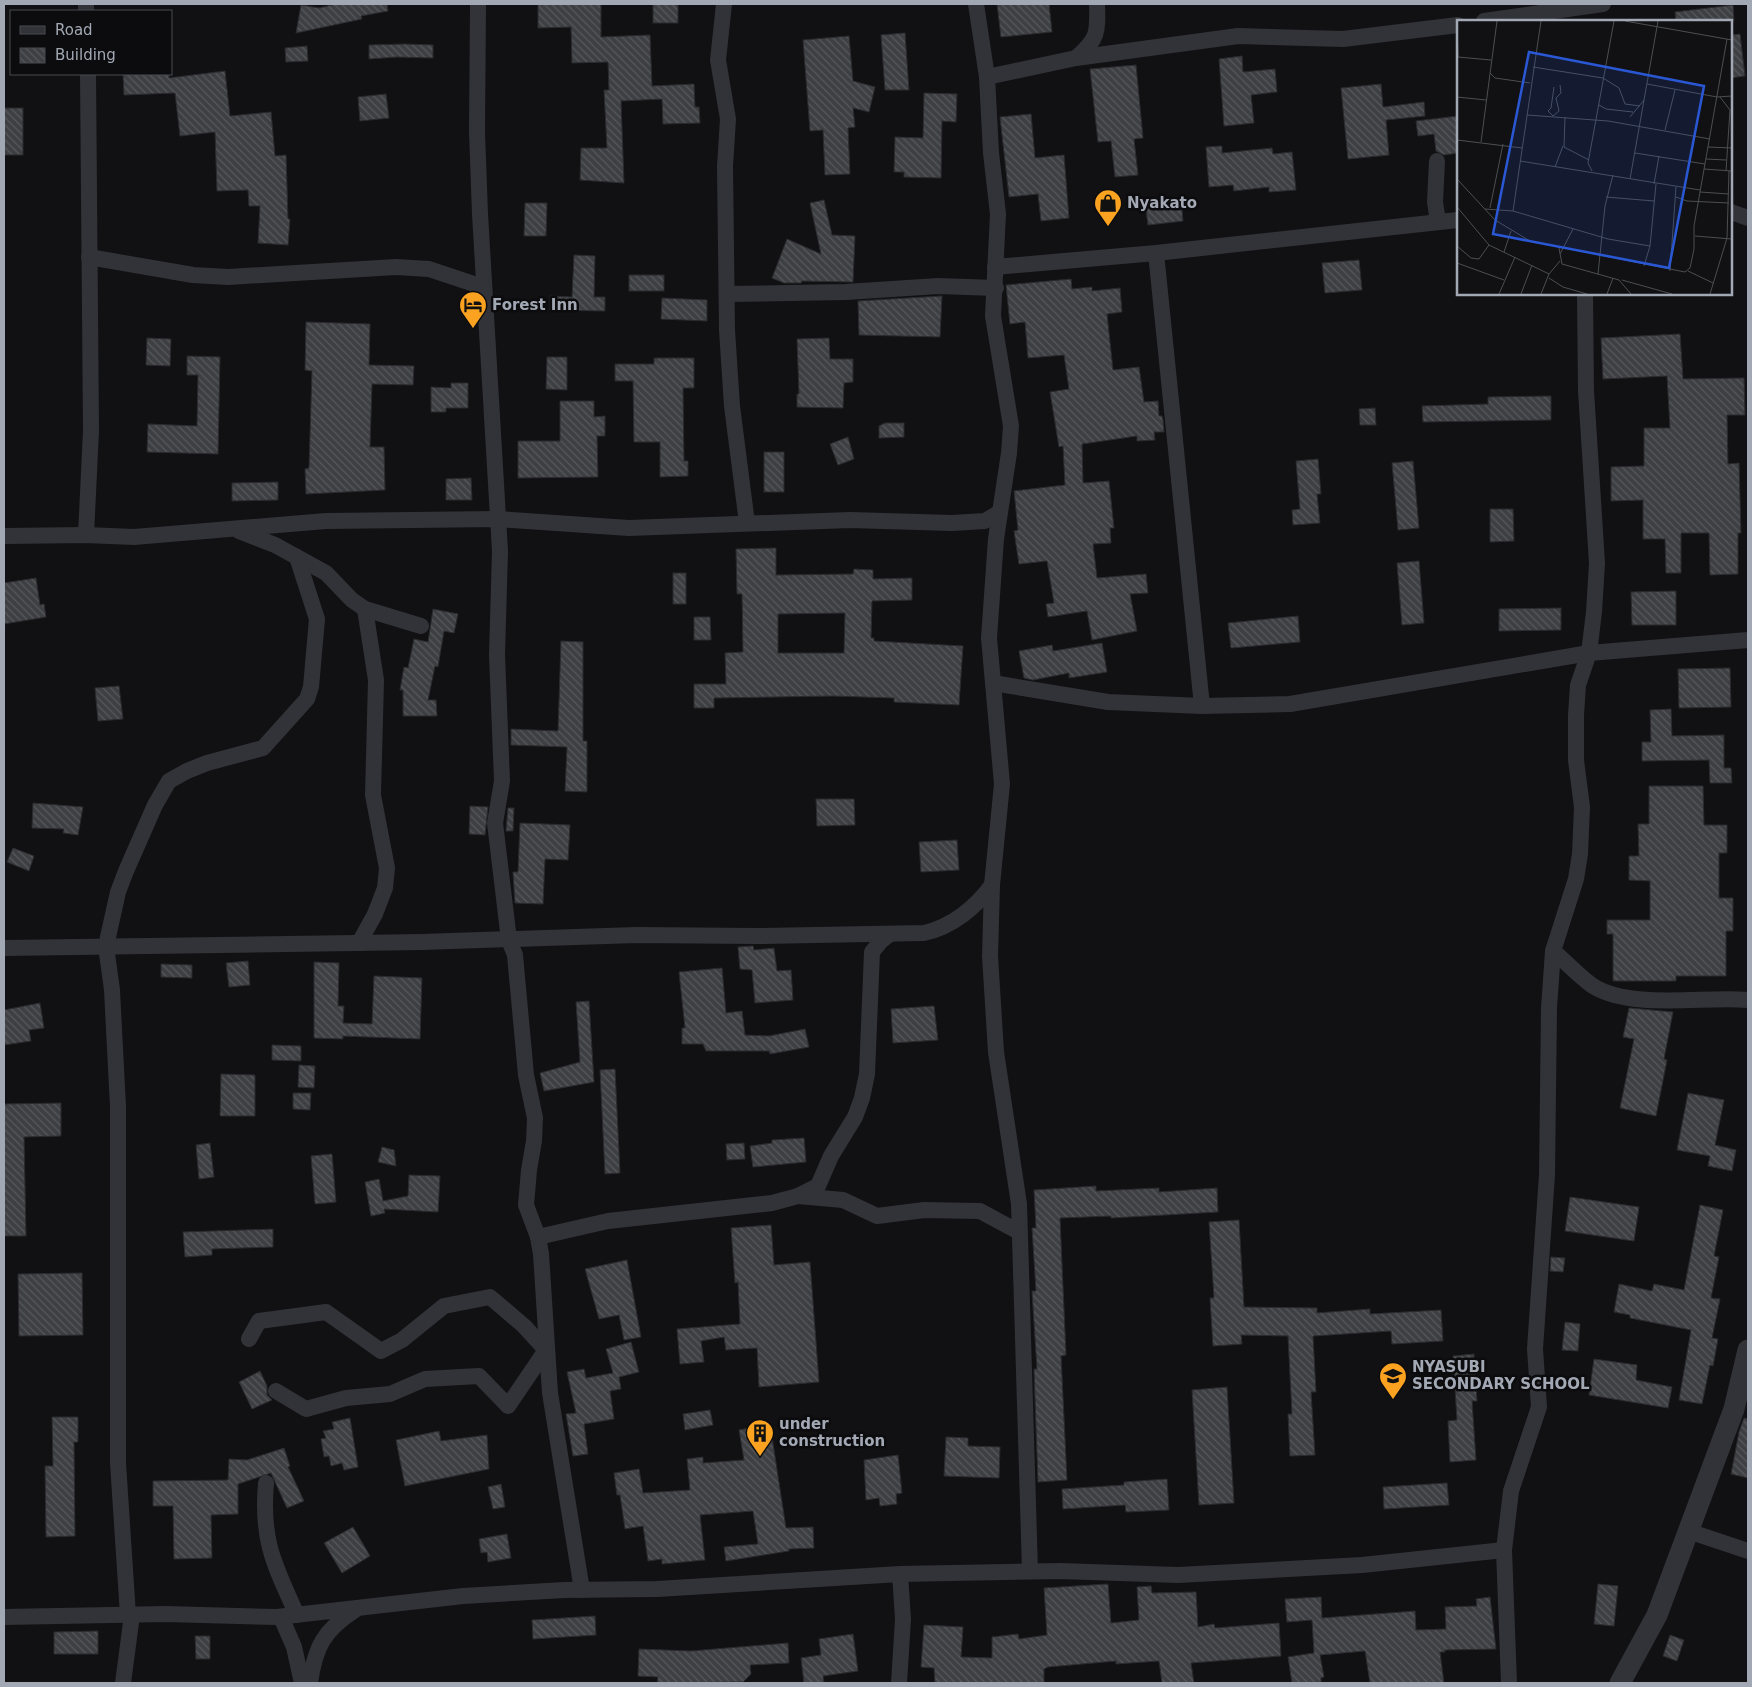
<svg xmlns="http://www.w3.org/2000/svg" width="1752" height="1687" viewBox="0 0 1752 1687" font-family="'DejaVu Sans',sans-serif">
  <defs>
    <pattern id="building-back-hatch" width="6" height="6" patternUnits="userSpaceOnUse" patternTransform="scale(1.25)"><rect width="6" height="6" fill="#3d3f43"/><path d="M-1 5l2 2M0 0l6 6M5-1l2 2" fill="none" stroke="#56585c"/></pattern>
  </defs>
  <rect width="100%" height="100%" fill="#111113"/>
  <!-- building -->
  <g fill="url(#building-back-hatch)" stroke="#2b2b2f" fill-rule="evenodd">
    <path d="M336,4H387L388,11L361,16L362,19L296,33L301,5L319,8Z"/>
    <path d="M538,4H601V37L650,35L652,86L694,84L695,107H699L700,123L663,124L662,99L621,101L624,183L580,180L581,148H607L604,90H609L608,62L572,63L571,27L538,28Z"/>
    <rect x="653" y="4" width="25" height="19"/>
    <path d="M997,4H1049L1052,32L1001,37Z"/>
    <path d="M1733,5L1734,21H1676L1675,12Z"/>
    <path d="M905,33L909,90H885L881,35Z"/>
    <path d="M1740,34L1745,76L1731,78V35Z"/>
    <path d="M849,36L853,81L875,87L869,112L853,108L855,127L848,128L850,174L825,175L823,130L810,131L803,40Z"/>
    <path d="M405,44L433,45V58L397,57L369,59V45Z"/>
    <path d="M307,46L308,61L286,62L285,48Z"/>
    <path d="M1242,56L1243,72L1275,69L1277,92L1251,95L1254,123L1224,126L1219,59Z"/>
    <path d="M1136,65L1143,138L1134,139L1138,175L1115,177L1111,141L1098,142L1090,69Z"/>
    <path d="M225,71L230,116L271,112L275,156L286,155L288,219H290L288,245L258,243L260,206H249L248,190L217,191L215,132L180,136L175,93L124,95L123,74H169V78Z"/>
    <path d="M1381,84L1383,107L1424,102L1425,116L1386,120L1389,155L1348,159L1341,88Z"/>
    <path d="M924,93L957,94L956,122L942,121L941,178L904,177V172H894L895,137L923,138Z"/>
    <path d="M386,94L389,118L360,121L358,97Z"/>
    <rect x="4" y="108" width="19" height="47"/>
    <path d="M1031,114L1035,158L1064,155L1069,218L1041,221L1038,194L1009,197L1000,117Z"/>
    <path d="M1458,116V153L1444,155L1436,151L1434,134L1418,136L1416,121Z"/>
    <path d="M1222,146V153L1272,148L1273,154L1292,152L1296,190L1269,192V187L1234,191L1233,185L1209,187L1206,147Z"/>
    <path d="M1181,199L1183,221L1148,225L1145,202Z"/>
    <path d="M824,200L832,235L855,236L853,282L802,281L801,283H784L772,278L787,239L821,254L810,203Z"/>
    <path d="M525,203H547L546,236H524Z"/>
    <path d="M574,255L595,256L594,297H605V311L550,310V296L572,297Z"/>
    <path d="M1359,260L1362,290L1325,293L1322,263Z"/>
    <rect x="629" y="275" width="35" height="16"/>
    <path d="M1071,279L1072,289L1092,287V291L1120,288L1122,312L1107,314L1113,370L1139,367L1144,402L1158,401L1159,416H1162L1163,420L1164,432H1154L1155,440L1137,441V436L1082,444L1083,483L1109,481L1114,528H1110L1111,543L1093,544L1097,578L1146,574L1148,593L1130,594L1137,631L1092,640L1087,611L1048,617L1046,604L1054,603L1047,561L1019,564L1014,531L1018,530L1014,491L1065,485L1063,446L1059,447L1050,392L1069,389L1064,355L1028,358L1025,322L1010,324L1006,285Z"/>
    <path d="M942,296L940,337L859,335L858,301Z"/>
    <path d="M662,298L707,300V321L661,319Z"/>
    <path d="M306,322L370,324L369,365L414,366L413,385L372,384L370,447H384L385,490L306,494L305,469L309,468L312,371L305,370Z"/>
    <path d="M1680,334L1683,379L1744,378L1745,415H1727L1728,464L1739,463L1741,533H1738V574L1710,575L1709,533H1681V573H1666L1665,539H1643V500L1611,501V467L1644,466V428H1670L1667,376L1603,379L1601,338Z"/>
    <path d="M147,338L171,339L170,366L146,365Z"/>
    <path d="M829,338L830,359H853V382L844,383L843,408L797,407V394H799L797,339Z"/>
    <path d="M187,356L220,357L218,454L147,452L148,424L197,426L198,375H187Z"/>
    <path d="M547,357H567V390L546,389Z"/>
    <path d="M654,358H694V388H683L684,461H688V476L660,477V442H634L633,381H615V364H654Z"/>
    <path d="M451,383H468V408H446V412H431V387L451,388Z"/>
    <path d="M1551,396V420L1423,422L1422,406L1488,404V397Z"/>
    <path d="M560,401H594V417L605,416V436H597L598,477L518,478V441H560Z"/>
    <path d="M1375,408L1376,425H1360L1359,409Z"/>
    <path d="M885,423H904V437L879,438V426Z"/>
    <path d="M848,437L854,459L838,465L830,444Z"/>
    <rect x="764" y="452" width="20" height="40"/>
    <path d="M1318,459L1321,494H1317L1320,523L1293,525L1292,510L1300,509L1296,461Z"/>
    <path d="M1413,461L1419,528L1398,530L1392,463Z"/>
    <path d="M471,478L472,500H446V479Z"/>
    <path d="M278,482V500L232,501V483Z"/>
    <path d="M1490,509H1513L1514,541L1490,542Z"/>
    <path d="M776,548V575L853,574L854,569L873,570V579L912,578V600L872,601L871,638H874V641L963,646L959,705L894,702V698L833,696L714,698V708H694V684H726L725,653L743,652L742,594H737L736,549ZM845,613L844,653H778V614Z"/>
    <path d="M1419,561L1424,623L1402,625L1397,563Z"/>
    <rect x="673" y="573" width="13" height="31"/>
    <path d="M36,578L40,605L44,604L46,617L4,624V583Z"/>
    <path d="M1676,591V625H1632L1631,592Z"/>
    <path d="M1561,608V630L1499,631V609Z"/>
    <path d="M433,609L458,614L454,633L444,631L438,667L435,666L428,700H436L437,716H403V690H400L404,667L408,668L414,639L428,642Z"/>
    <path d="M1298,616L1300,642L1231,648L1228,623Z"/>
    <path d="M694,617H710L711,640H694Z"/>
    <path d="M561,641L583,642V741H587V792L565,791L567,747L511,745V729L558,731Z"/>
    <path d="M1102,643L1107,672L1069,678V673L1033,680L1024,678L1019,651L1052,645L1053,651Z"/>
    <path d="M1730,668L1731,707L1679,708L1678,669Z"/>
    <path d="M119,686L123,719L98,721L95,688Z"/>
    <path d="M1671,709L1672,736L1724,735V768H1731L1732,783H1710L1709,760L1642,761V742H1651L1650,710Z"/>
    <path d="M1649,786H1703L1704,825H1727V853H1719V898H1733V931H1726V976H1676V981H1613V934H1607V920H1650V881L1629,880V856H1639L1638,824H1649Z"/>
    <path d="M816,799H854L855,825L817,826Z"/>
    <path d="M33,803L83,807L78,835L63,833L64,829L32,828Z"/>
    <path d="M470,806L488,807L485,835L469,834Z"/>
    <path d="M508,808H514L513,831H506Z"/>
    <path d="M520,823L570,825L568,860L545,859L543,904L515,903L513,872H518Z"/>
    <path d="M957,840L959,870L921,872L919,842Z"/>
    <path d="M13,848L34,856L29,871L7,862Z"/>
    <path d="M753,946L754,950L774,948L777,971L791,970L793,1000L755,1003L752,970L740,969L738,947Z"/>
    <path d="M248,961L250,985L229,987L226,963Z"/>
    <path d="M314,962L339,963L338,1006H344L343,1023L372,1024L374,976L422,978L420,1039L343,1036V1039L314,1038Z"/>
    <path d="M161,964L192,965V978L161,977Z"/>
    <path d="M722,968L726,1013L742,1011L745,1035L769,1036L805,1029L809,1047L770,1054L769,1051H706L703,1044H682V1028H685L679,972Z"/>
    <path d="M589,1001L594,1082L544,1091L540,1073L580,1062L576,1002Z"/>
    <path d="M40,1003L44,1028L29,1030L31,1041L4,1045V1010Z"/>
    <path d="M934,1006L938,1040L893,1043L891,1009Z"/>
    <path d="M1629,1008L1673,1012L1664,1059L1667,1060L1656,1116L1620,1108L1634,1039L1623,1037Z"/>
    <path d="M272,1045L301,1046V1061L272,1060Z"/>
    <path d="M299,1065L315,1066L314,1088L298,1087Z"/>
    <path d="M615,1069L620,1173L605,1174L600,1070Z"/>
    <path d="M221,1074L255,1075V1116H220Z"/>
    <path d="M293,1093H311L310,1110L293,1109Z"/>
    <path d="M1688,1093L1724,1100L1715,1145L1736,1150L1732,1171L1708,1166L1710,1156L1677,1150Z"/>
    <path d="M61,1103V1136L24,1137L26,1236H4V1104Z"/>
    <path d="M804,1138L806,1162L753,1167L750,1146L772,1143V1140Z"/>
    <path d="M210,1143L214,1177L199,1179L196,1145Z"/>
    <path d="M744,1143L745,1159L727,1160L726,1144Z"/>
    <path d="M382,1147L394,1150L396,1166L378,1162Z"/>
    <path d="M332,1154L336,1202L315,1204L311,1156Z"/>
    <path d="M409,1175L440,1176L438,1212L384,1209L385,1213L371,1216L365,1182L379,1179L383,1201L408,1196Z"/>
    <path d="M1096,1186V1191L1159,1188V1192L1217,1188L1218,1212L1111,1218V1216L1060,1218L1066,1355L1061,1356L1067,1480L1038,1482L1034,1369H1037L1032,1291H1036L1032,1228H1036L1034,1190Z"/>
    <path d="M1570,1197L1639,1207L1634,1241L1565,1231Z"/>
    <path d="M1700,1205L1723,1210L1714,1256L1719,1257L1711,1298L1720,1299L1712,1338L1718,1339L1713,1366L1710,1365L1702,1404L1679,1400L1691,1330L1630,1318V1315L1614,1312L1619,1284L1652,1291L1654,1284L1684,1290Z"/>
    <path d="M1239,1220L1244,1307L1317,1308V1313L1370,1309V1314L1441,1310L1443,1341L1392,1344L1391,1331L1313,1336L1316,1392H1311L1315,1455L1290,1456L1288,1414H1292L1288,1336L1241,1335L1242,1344L1213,1346L1210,1298H1214L1209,1222Z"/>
    <path d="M771,1225L774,1265L810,1262L819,1382L759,1387L757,1348L726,1350L724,1337L701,1341L704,1362L680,1364L677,1329L740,1324L738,1282L735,1283L731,1228Z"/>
    <path d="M273,1229V1247L212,1249V1255L185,1257L183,1232Z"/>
    <path d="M1551,1257L1565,1258L1563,1272L1550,1271Z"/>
    <path d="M627,1260L641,1337L624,1340L619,1315L599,1319L585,1269Z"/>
    <path d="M82,1273L83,1335L19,1336L18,1274Z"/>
    <path d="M1565,1322L1580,1324L1578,1351L1562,1350Z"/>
    <path d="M631,1342L639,1372L619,1377L621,1389L610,1391L614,1419L584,1424L588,1454L573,1456L566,1414L576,1413L567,1372L584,1369L586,1378L613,1373L606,1349Z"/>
    <path d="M1474,1354L1477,1401H1472L1476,1460L1450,1462L1448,1421L1457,1420L1453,1356Z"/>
    <path d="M1594,1359L1637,1365L1636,1380L1672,1387L1668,1408L1589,1395Z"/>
    <path d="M260,1371L267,1386V1395L272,1400L252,1409L239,1382Z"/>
    <path d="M1227,1387L1234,1503L1199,1505L1192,1390Z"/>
    <path d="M710,1410L713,1425L685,1430L683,1414Z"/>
    <path d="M52,1417H78V1442H74L75,1536L46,1537L45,1466H53Z"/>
    <path d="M350,1418L358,1467L344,1470L342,1463L331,1466L329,1456L324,1457L321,1439L326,1438L323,1431L334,1429L332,1422Z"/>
    <path d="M1744,1418L1748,1419V1478L1731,1474L1739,1432Z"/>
    <path d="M770,1424L786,1528L813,1527L814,1548L789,1549V1551L726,1561L724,1547L758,1544L753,1511L700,1515L705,1560L662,1564V1559L648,1561L643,1526L625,1529L620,1495H617L614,1473L639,1469L643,1493L690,1490L687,1459L703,1457V1463L744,1460L739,1430Z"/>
    <path d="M439,1431L441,1441L487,1435L489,1469L405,1486L396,1440Z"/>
    <path d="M946,1437L968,1438V1446L1000,1447L999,1478L944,1476Z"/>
    <path d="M284,1448L290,1466L288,1467L304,1501L287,1508L271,1473L238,1484V1514L211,1515L212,1558L174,1559L173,1506H153V1481L228,1480L229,1459L247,1460Z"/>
    <path d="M898,1455L902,1493L896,1494L897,1504L880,1506L879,1498L866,1500L864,1460Z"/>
    <path d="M1167,1479L1169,1510L1126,1512L1125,1505L1063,1509L1062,1489L1124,1485V1482Z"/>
    <path d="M1447,1483L1449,1505L1384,1509L1383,1487Z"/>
    <path d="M501,1484L505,1507L493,1509L488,1487Z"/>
    <path d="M353,1527L370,1556L342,1573L324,1543Z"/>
    <path d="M507,1534L511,1558L488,1562L487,1552L481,1553L479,1539Z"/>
    <path d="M1108,1584L1111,1623L1139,1620L1137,1587L1151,1586L1152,1593L1196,1592L1198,1627L1214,1624L1215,1628L1279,1623L1281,1656L1191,1663L1194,1683H1162L1159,1661L1116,1664V1661L1048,1667L1044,1669V1683H935L934,1668L921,1667L924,1625L963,1627L961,1657L992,1658V1637L1018,1634L1019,1639L1047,1635L1044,1588Z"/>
    <path d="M1598,1584L1618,1586L1614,1626L1594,1624Z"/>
    <path d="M1321,1597L1322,1618L1415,1611L1416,1630L1446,1629L1445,1607L1477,1606L1476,1599L1490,1597L1496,1649L1445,1650V1652H1440L1444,1683H1370L1365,1651L1320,1655L1324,1677L1321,1678V1683H1292L1288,1657L1314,1653L1312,1620L1287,1622L1285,1599Z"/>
    <path d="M595,1616L596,1635L533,1639L532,1620Z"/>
    <path d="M98,1631V1654H54V1632Z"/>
    <path d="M853,1634L858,1671L823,1676L824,1683H804L801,1658L821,1655L819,1639Z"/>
    <path d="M1670,1635L1684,1640L1677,1661L1663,1656Z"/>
    <path d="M195,1636H210V1659H196Z"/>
    <path d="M788,1643L789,1663L750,1665L751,1674L743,1682L657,1683L658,1677L638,1676L639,1649L691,1651Z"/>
  </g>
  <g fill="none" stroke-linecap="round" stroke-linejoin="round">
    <!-- minor -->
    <g stroke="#323338" stroke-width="16">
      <path d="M86,4V11"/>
      <path d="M478,4L477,132L480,214L500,551L497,655L502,781L495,823L509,940L515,955L526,1075L535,1118L534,1141L529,1170L526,1205L538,1237L541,1254L550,1393L582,1590"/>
      <path d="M724,4L718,60L728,119L725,166L727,330L732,406L747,523"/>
      <path d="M976,4L987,77L991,153L998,214L993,316L1011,426L1009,453L996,539L989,638L1002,784L992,885L990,956L996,1052L1019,1204L1030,1571"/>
      <path d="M1484,21L1603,4"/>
      <path d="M1076,58C1098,39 1098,33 1097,4"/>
      <path d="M987,77L1076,58L1238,36L1343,39L1458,25"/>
      <path d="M1437,161L1435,202L1438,222"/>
      <path d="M1731,212L1748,218"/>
      <path d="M1156,253L1202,706"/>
      <path d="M89,257L193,275L228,277L396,267L429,269L483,287"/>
      <path d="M995,267L1156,253L1458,220"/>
      <path d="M727,294L846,292L938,286L996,288"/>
      <path d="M239,531L275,545L326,573L352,600L365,609L421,626"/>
      <path d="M86,535L91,431L88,74"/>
      <path d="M4,536L86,535L134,537L326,521L497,519L629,528L850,520L952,523L985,521L1000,512"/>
      <path d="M993,683L1108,702L1202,706L1290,704L1589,653L1748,640"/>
      <path d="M359,943L375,914L385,888L387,868L373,795L376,680L365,609"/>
      <path d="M4,948L422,942L636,935L758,936L924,933C952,927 976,907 992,885"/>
      <path d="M1553,951C1565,961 1581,978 1593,986C1631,1010 1704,996 1748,1000"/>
      <path d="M798,1196L843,1200L877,1216L924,1210L980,1211L1019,1232"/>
      <path d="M538,1237L608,1221L772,1203L798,1196L818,1186L831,1156L855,1117L862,1098L867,1074L872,952L881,941L890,934"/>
      <path d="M249,1339L259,1321L326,1312L381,1351L402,1340L444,1306L490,1297L524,1326L546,1350L508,1406L479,1376L425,1379L390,1394L346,1398L306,1409L276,1391"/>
      <path d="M266,1483C261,1541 274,1564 297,1615"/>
      <path d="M1688,1531L1748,1551"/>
      <path d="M128,1615L118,1463V1107L112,990L106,946L118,892L126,871L155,805L169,781L187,771L207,763L263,748L307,699L311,687L317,619L297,557"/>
      <path d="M4,1617L166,1614L277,1617L463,1596L564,1590L657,1589L900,1574L1060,1571L1178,1575L1362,1565L1504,1550"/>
      <path d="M281,1617L294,1647L302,1683"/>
      <path d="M123,1683L132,1615"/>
      <path d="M310,1683C315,1647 324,1630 355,1610"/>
      <path d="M899,1683L903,1619L900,1574"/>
      <path d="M1509,1683L1504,1550L1511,1491L1539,1407L1535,1349L1547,1175L1549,1008L1553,951L1576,879L1580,854L1582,807L1576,760V715L1578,685L1589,653L1594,612L1597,563L1586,391L1585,294"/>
    </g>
    <!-- tertiary -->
    <path stroke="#323338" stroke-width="21" d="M1620,1683L1657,1615L1734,1409L1748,1350"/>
  </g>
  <!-- icons -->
  <defs>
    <g id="shop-pin" transform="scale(1.4375)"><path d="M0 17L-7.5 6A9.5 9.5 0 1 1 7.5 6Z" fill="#fba321" stroke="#0c0c0e"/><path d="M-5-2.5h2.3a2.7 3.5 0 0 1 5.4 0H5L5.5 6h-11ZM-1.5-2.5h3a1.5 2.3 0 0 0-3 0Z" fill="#111"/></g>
    <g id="hotel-pin" transform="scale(1.4375)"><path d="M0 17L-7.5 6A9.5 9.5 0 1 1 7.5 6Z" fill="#fba321" stroke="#0c0c0e"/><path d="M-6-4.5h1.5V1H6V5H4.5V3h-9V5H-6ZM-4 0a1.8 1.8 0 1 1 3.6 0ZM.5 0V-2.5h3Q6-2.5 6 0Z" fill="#111"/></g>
    <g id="school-pin" transform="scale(1.4375)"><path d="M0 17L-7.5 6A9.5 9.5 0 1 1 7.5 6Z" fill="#fba321" stroke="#0c0c0e"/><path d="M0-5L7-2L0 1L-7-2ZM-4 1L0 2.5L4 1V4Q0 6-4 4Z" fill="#111"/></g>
    <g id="building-pin" transform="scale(1.4375)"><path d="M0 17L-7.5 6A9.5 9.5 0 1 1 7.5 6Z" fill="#fba321" stroke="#0c0c0e"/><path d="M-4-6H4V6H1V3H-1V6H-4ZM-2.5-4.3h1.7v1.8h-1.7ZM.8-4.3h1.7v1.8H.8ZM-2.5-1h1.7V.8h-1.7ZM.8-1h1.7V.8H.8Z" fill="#111"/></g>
  </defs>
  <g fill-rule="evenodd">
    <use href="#shop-pin" x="1108" y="203"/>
    <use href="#hotel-pin" x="473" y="305"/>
    <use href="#school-pin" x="1393" y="1376"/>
    <use href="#building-pin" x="760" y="1433"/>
  </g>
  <g text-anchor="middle" stroke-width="5" stroke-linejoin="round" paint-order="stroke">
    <!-- poi labels -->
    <g font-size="15" font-weight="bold" fill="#a2a9b4" stroke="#0c0c0e" text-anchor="start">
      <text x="1127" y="208">Nyakato</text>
      <text x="492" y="310">Forest Inn</text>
      <text x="1412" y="1372">NYASUBI<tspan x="1412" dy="17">SECONDARY SCHOOL</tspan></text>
      <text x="779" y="1429">under<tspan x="779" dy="17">construction</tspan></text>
    </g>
  </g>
  <!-- overview -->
  <g transform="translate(1457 20)">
    <rect width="275" height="275" fill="#111113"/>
    <path fill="none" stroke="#4b4e53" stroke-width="1" d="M0,1L1,37M168,1L275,20M1,37L34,40M76,47L146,58L162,68L168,84L183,86M33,53L38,58L73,63M190,64L260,77L275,76M97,67L94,88L91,91L96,96L102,91L99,78L104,73L103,65M0,77L29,80M263,77L273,90L269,151M142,85L149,89L176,92M70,95L151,101L253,119M108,97L107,127L132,140M173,97L187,80M208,110L218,70M0,120L65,128M24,122L40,1M251,127L275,128M178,133L248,144M249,139L269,140M63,141L243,170M98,147L106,126M247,149L275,151M135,151L131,143L157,1M0,159L38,200L73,221L228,252L233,248L237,229V206L270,19M173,159L201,1M197,164L202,136M243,172L272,174M149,177L197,181M219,177L230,181L272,183M0,187L32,225L92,254M33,188L46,124M28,189L56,191L151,219L193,226M56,191L84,1M238,216L275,219M0,226L14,238L22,239L32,225M102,228L105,244L162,260L174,274M47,232L54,211M103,234L116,209M0,243L47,260M187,246L193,226L199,164M213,251L219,167M231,251L256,263M141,254L148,186L156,155M92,258L106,267L130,274M165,260L215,274M42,274L58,237M64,274L75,245M84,274L92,254L103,241M150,274L156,258M253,274L270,218L272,151"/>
    <path fill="#2a57d4" fill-opacity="0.15" stroke="#2a57d4" stroke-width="2.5" d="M72,32L247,66L212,248L36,214Z"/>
    <rect width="275" height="275" fill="none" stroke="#a2a9b4" stroke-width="2.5"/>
  </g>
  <!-- border -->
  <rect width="1752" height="1687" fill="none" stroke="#a2a9b4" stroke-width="10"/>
  <!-- legend -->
  <rect x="10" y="10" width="162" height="65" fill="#0c0c0e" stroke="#484b50"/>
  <rect x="20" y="26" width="25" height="8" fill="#323338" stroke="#484b50"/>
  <text x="55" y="35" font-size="15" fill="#a2a9b4">Road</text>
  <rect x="20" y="48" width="25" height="15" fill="url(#building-back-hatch)" stroke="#484b50"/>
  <text x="55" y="60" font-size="15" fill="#a2a9b4">Building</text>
</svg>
